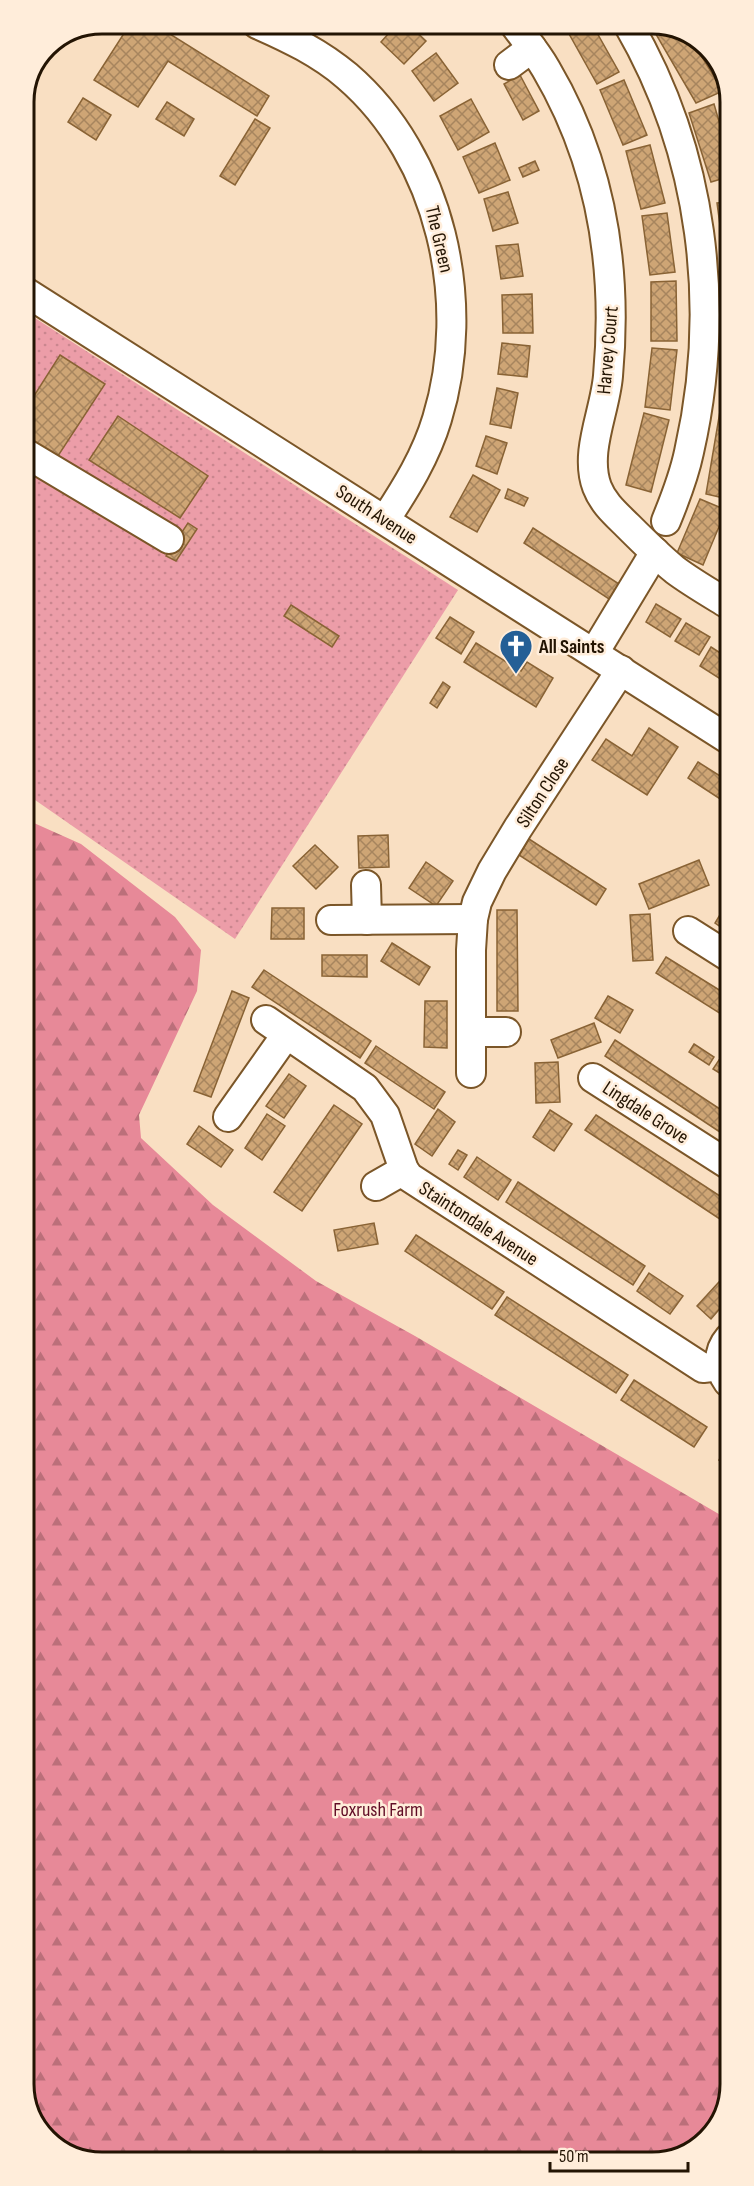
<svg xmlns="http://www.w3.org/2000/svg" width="754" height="2186" viewBox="0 0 754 2186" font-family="'Sofia Sans Condensed',sans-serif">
  <defs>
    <pattern id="green-dots" width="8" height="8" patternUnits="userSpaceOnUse" patternTransform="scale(1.5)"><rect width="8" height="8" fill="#ec9da8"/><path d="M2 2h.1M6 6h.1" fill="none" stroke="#ca868f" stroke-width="1.8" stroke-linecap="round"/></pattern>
    <pattern id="forest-firs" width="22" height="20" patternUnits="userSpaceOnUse" patternTransform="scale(1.5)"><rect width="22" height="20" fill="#e78998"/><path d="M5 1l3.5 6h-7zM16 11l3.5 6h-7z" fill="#bb6f7a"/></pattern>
    <pattern id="building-cross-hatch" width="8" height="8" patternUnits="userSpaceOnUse" patternTransform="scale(1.5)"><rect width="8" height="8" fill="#cea575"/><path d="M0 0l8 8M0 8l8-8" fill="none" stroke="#a7855e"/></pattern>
  </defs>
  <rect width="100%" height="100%" fill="#f9dfc2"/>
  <!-- green -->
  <path fill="url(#green-dots)" d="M24,311L458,590L235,939L25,793Z"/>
  <!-- forest -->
  <path fill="url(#forest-firs)" d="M25,819L81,844L175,917L201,950L197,991L139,1115L141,1138L213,1205L316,1281L415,1336L729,1520L730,2083L713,2131L671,2159L97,2162L51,2143L27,2103Z"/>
  <!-- building -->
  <g fill="url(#building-cross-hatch)" stroke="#896335" stroke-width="1.5">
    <path d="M130,24H154L269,96L257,116L168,61L138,107L94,80Z"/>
    <path d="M397,24H408L426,41L404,64L381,42Z"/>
    <path d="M582,24H592L619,72L597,84L568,32Z"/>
    <path d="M650,24H657L691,39L723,91L696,103Z"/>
    <path d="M436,53L458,83L434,101L412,71Z"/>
    <path d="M520,75L539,111L523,120L504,84Z"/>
    <path d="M624,80L647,135L623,145L600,90Z"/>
    <path d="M83,98L111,115L96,140L68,122Z"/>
    <path d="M471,99L489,132L458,150L440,116Z"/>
    <path d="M167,102L194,119L184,136L156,119Z"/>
    <path d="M714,104L727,149L728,177L711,182L689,113Z"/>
    <path d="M255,119L270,128L235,185L220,176Z"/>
    <path d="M495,143L510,180L479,193L463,157Z"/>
    <path d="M650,145L665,203L641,209L626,151Z"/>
    <path d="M535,161L539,170L523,177L519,168Z"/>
    <path d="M508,192L518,223L493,231L484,199Z"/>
    <path d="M728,202V262H725L717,203Z"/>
    <path d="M667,213L675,272L650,275L642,216Z"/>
    <path d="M518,244L523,276L501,279L496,246Z"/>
    <path d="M725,268H728V340H726Z"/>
    <path d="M676,281L677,341H651V282Z"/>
    <path d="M532,294L533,333H503L502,295Z"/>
    <path d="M502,343L530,346L527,377L498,374Z"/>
    <path d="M652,348L677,350L670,410L645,407Z"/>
    <path d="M60,355L105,384L54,462L25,443V410Z"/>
    <path d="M728,364V499L706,494Z"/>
    <path d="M497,388L518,393L511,428L490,424Z"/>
    <path d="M644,413L669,420L651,492L626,485Z"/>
    <path d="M118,416L208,476L180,518L89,460Z"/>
    <path d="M486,436L507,443L497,474L476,466Z"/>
    <path d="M473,475L500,490L477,532L450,517Z"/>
    <path d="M508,489L528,498L524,506L505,498Z"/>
    <path d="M700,499L726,510L703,565L677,553Z"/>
    <path d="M188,523L197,529L176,561L166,556Z"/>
    <path d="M533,528L619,584L609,599L524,543Z"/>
    <path d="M656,604L681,619L670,637L646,622Z"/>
    <path d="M291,605L339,636L332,647L284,616Z"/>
    <path d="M450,617L474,632L461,654L436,638Z"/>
    <path d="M686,623L710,637L699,655L675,641Z"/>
    <path d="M476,643L521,671L527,662L553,678L536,707L464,662Z"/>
    <path d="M711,647L728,658V671L722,680L700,666Z"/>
    <path d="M443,682L450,687L437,708L430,703Z"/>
    <path d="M649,728L678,747L647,795L592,760L606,739L632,756Z"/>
    <path d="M698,762L728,781V804L688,778Z"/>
    <path d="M388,835L389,867L359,868L358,836Z"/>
    <path d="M529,839L606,889L596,905L519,855Z"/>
    <path d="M315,845L338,867L316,889L293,866Z"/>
    <path d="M699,860L709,885L649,909L639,884Z"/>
    <path d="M426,862L453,881L436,906L409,888Z"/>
    <path d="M272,908H304V939H271Z"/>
    <path d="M724,908L728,911V932L715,923Z"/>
    <path d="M497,910H517L518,1011H497Z"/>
    <path d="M650,914L653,960L633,961L630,915Z"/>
    <path d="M392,943L430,967L419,985L381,961Z"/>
    <path d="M322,955H367V977L322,976Z"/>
    <path d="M666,957L729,996V1019L656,973Z"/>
    <path d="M264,970L371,1041L360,1058L252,987Z"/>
    <path d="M232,991L249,998L211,1097L194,1091Z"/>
    <path d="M608,996L633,1010L620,1033L595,1018Z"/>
    <path d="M425,1001H447V1048L424,1047Z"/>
    <path d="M594,1023L601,1042L558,1058L551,1040Z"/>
    <path d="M615,1040L729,1115V1138L605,1056Z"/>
    <path d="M694,1044L714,1057L709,1065L689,1052Z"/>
    <path d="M376,1046L445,1092L434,1109L365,1063Z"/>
    <path d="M719,1060L729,1066V1079L713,1069Z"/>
    <path d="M558,1062L560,1102L536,1103L535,1063Z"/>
    <path d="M289,1074L306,1086L284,1118L266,1106Z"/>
    <path d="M334,1105L362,1124L302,1211L274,1192Z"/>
    <path d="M438,1109L455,1122L432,1156L415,1144Z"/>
    <path d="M550,1110L572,1124L554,1151L533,1137Z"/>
    <path d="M267,1114L285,1126L262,1160L245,1148Z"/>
    <path d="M596,1115L729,1202V1225L585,1130Z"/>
    <path d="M199,1126L233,1150L221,1167L187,1144Z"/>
    <path d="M458,1150L467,1155L458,1170L449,1164Z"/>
    <path d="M477,1157L511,1180L498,1200L464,1177Z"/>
    <path d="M518,1182L645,1266L633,1285L506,1202Z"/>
    <path d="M374,1223L378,1244L338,1251L334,1230Z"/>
    <path d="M416,1235L504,1292L492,1309L405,1251Z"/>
    <path d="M729,1271V1298L711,1319L697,1306Z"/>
    <path d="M649,1273L683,1296L670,1314L637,1291Z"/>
    <path d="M507,1297L628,1375L616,1393L495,1315Z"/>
    <path d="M634,1380L707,1427L694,1447L621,1400Z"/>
    <path d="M729,1440V1464L719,1460Z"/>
  </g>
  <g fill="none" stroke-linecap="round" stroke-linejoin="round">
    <!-- minor casing -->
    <g stroke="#7b5628" stroke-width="32">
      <g id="minor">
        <path d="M257,24C289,38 320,53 347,76C441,157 473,302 437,419C426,456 406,488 385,520"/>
        <path d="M514,24C525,39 537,53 546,69C602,164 618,267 608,376C605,412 584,452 597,487C603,503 616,514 628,526C643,541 658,556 675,570C691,582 710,593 728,604"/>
        <path d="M628,24C703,153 722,307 689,452C684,476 675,499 666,521"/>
        <path d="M509,65L532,48"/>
        <path d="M24,291L728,739"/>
        <path d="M25,453L169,539"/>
        <path d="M594,653L655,552"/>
        <path d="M366,885L367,920"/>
        <path d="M331,920L473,919"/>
        <path d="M688,931L729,957"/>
        <path d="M266,1020L365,1088L385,1115L404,1170L409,1177L703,1368L720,1366"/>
        <path d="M471,1032H506"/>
        <path d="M471,1073V950L473,919L477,902L492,871L518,828L621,670"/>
        <path d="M593,1078L729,1165"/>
        <path d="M228,1117L286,1035"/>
        <path d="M376,1186L404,1170"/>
        <path d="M728,1382C718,1368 717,1352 729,1338"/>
      </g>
    </g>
    <!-- minor -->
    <use href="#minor" stroke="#fff" stroke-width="28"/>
  </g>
  <!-- icons -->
  <defs>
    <g id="church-pin" transform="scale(1.725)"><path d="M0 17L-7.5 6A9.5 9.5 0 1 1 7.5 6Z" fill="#245f96" stroke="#ffedda"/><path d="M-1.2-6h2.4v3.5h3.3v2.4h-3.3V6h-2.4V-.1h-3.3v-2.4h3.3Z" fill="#fff"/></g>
  </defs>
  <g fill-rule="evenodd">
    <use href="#church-pin" x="516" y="646"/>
  </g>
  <g text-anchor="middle" stroke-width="5" stroke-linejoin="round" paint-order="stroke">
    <!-- street labels -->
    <g font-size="20" fill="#231403" stroke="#ffedda">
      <text transform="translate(440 239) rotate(77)" y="7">The Green</text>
      <text transform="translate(607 350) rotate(-85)" y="7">Harvey Court</text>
      <text transform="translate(377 514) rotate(33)" y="7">South Avenue</text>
      <text transform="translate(542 792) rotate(-57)" y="7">Silton Close</text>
      <text transform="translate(646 1112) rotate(33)" y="7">Lingdale Grove</text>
      <text transform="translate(479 1223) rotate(33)" y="7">Staintondale Avenue</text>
    </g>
    <!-- poi labels -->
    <g font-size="20" font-weight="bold" fill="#231403" stroke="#ffedda" text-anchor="start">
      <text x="539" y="653">All Saints</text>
    </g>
    <!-- park labels -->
    <g font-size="20" fill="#600c25" stroke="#ffedda">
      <text x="378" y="1816">Foxrush Farm</text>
    </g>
  </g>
  <!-- crop -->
  <path d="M0 0H754V2186H0ZM102 34H652A68 68 0 0 1 720 102V2084A68 68 0 0 1 652 2152H102A68 68 0 0 1 34 2084V102A68 68 0 0 1 102 34Z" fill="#ffedda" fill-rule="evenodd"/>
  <path fill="none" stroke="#231403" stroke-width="3" d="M102 34H652A68 68 0 0 1 720 102V2084A68 68 0 0 1 652 2152H102A68 68 0 0 1 34 2084V102A68 68 0 0 1 102 34Z"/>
  <!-- scale -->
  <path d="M550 2162v9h138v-9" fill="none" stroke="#231403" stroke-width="3"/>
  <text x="559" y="2162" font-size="18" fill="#231403" stroke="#ffedda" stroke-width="4.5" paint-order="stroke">50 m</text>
</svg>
